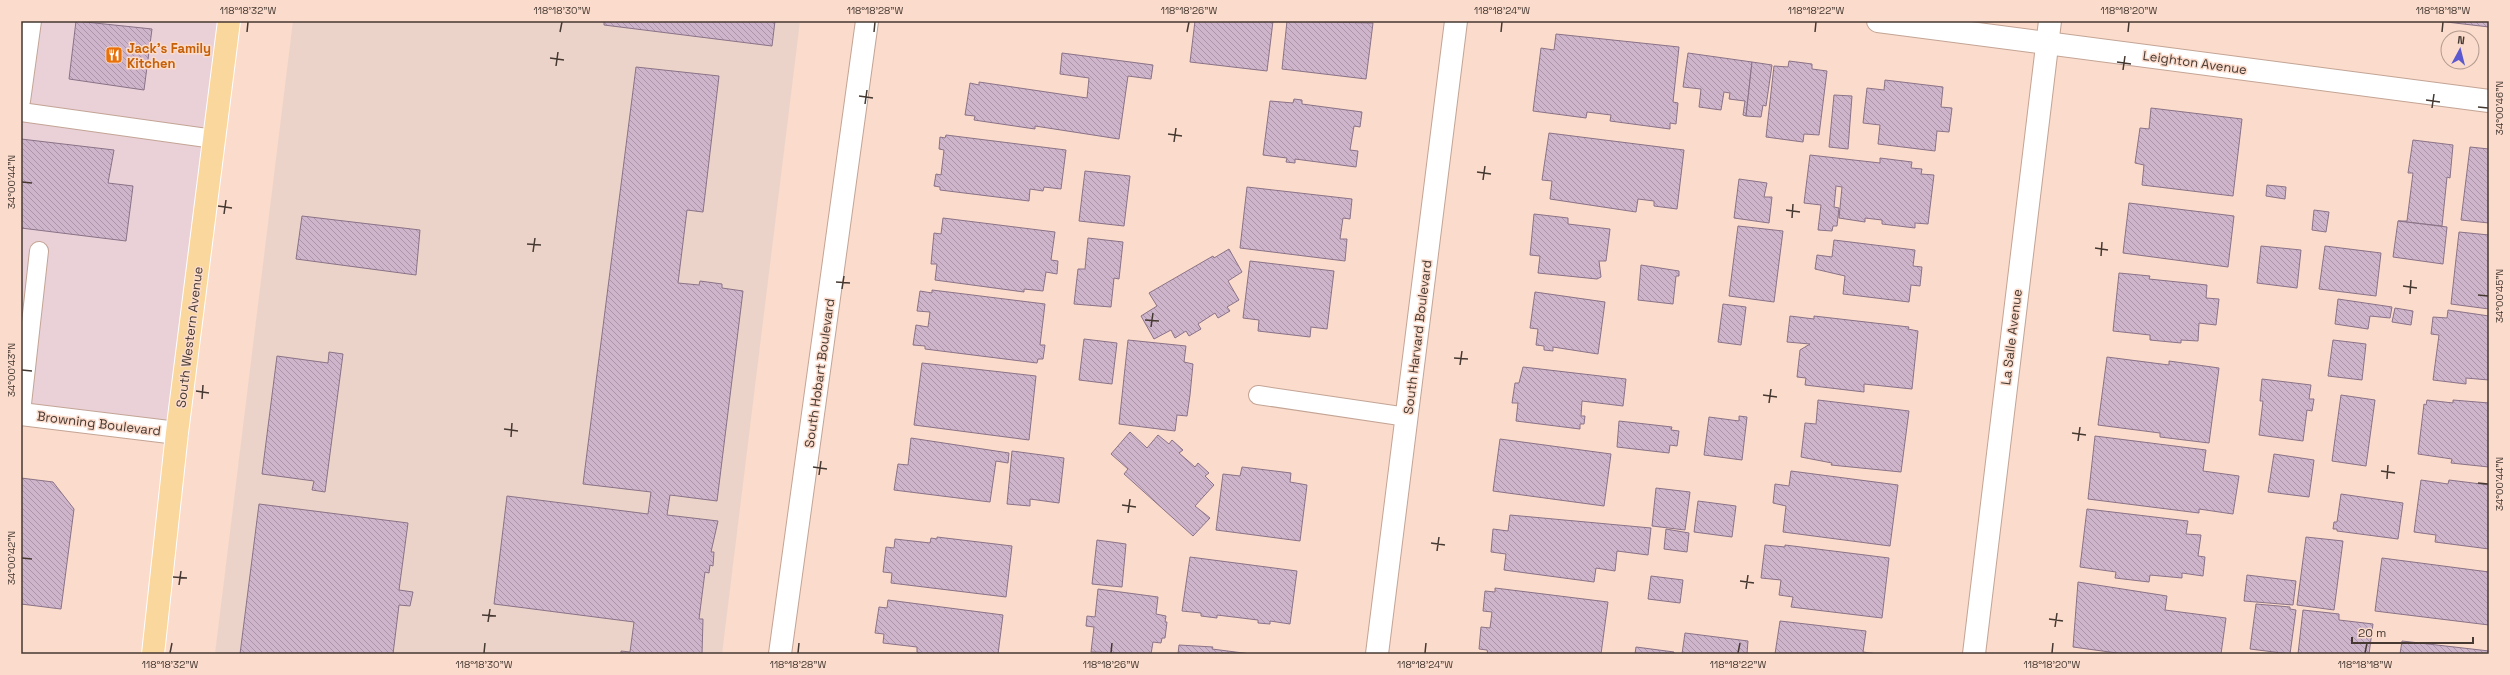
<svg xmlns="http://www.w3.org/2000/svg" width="2510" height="675" viewBox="0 0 2510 675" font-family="'Space Grotesk',sans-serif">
  <defs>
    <pattern id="building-back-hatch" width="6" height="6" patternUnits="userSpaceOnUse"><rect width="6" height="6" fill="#cfb5cb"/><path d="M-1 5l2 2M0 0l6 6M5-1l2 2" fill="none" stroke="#aa94a5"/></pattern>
  </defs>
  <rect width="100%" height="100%" fill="#fbdbcb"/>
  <!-- commercial -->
  <path fill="#ead1d7" d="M21,21H229L177,433L21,414Z"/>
  <!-- education -->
  <path fill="#ebd3c9" d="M293,21H800L722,654H215Z"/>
  <!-- building -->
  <g fill="url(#building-back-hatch)" stroke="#8a7387">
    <path d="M76,21L152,29L144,90L69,79Z"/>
    <path d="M604,21H775L772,46L604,25Z"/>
    <path d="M1195,21H1273L1267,71L1190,62Z"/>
    <path d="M1287,21L1373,23L1366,79L1282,69Z"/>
    <path d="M2438,21H2489V27Z"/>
    <path d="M1556,34L1679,47L1673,102L1678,103L1676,124L1670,123V129L1610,121L1611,115L1587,112L1586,118L1533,111L1541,48L1554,50Z"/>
    <path d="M1062,53L1153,65L1151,79L1128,76L1119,139L1035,126V129L974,120L975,116L965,115L970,83L979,85V82L1087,98L1089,78L1060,74Z"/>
    <path d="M1688,53L1752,62L1746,116L1743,115L1745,101L1729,99L1730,93L1724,92L1721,110L1699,107L1701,89L1683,87Z"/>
    <path d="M1789,61L1812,64V69L1827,71L1819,135L1804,134L1803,142L1766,137L1774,66L1788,67Z"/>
    <path d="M1752,62L1772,65L1766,106L1763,105L1761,117L1746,116Z"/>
    <path d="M636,67L719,76L703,212L687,210L678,283L699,285L700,281L722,284V288L743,291L717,501L670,495L667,515L718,521L711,552H714L713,566L710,565L709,573L705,572L699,619H703L702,654H621V651L630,652L634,622L494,604L507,496L648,514L651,492L583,484Z"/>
    <path d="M1885,80L1943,87L1941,107L1952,108L1949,132L1937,131L1935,151L1878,144L1880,125L1863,123L1867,88L1884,90Z"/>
    <path d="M1834,95L1852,96L1848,149L1829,147Z"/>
    <path d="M1294,99L1302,100V104L1362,112L1360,127L1354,126L1350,150L1358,151L1356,167L1295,159V163L1286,162L1287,158L1263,155L1270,101L1293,103Z"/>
    <path d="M2151,108L2242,119L2233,196L2142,185L2144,165L2135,163L2140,128L2149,129Z"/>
    <path d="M1549,133L1684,150L1677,209L1654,206V201L1638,199L1636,212L1550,199L1552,181L1542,180Z"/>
    <path d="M946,135L1066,150L1061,189L1044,187L1043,191L1030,189L1029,201L940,190V187L934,186L936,174L941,175L944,150L939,149L940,137L945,138Z"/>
    <path d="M21,139L114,150L108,183L133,186L126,241L21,228Z"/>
    <path d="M2413,140L2453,145L2450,178L2447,177L2442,226L2398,221H2407L2413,173H2408Z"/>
    <path d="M2470,147L2489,149V223L2461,220Z"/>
    <path d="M1810,155L1880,163V158L1912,162L1911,168L1922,169L1921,174L1934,175L1928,224L1915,223V228L1882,224V220L1865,218V222L1839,218L1842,187L1836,186L1834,207L1839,208L1837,226H1833L1832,231L1818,230L1821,205L1804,203Z"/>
    <path d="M1085,171L1130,176L1124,226L1079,221Z"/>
    <path d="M1739,179L1767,183L1764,197H1772L1769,223L1734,218Z"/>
    <path d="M2267,185L2286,187L2285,199L2266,196Z"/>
    <path d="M1247,187L1352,199L1350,219L1343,218L1340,239H1347L1345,261L1240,248Z"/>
    <path d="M2129,203L2234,216L2228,267L2123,253Z"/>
    <path d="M2314,210L2329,212L2326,232L2312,230Z"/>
    <path d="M1534,214L1568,218V224L1610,229L1606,261H1599L1601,277L1597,279L1538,273L1540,256L1530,255Z"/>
    <path d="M302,216L420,230L416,275L296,259Z"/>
    <path d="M943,218L1055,232L1051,260L1058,261L1057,274L1046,272L1043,291L1024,289V292L935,280L937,264H931L934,233L941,234Z"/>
    <path d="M2398,221L2447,227L2443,264L2393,257Z"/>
    <path d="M1738,226L1783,231L1774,302L1729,296Z"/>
    <path d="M2459,232L2489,235V309L2451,304Z"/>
    <path d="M1088,238L1123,242L1119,279L1114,278L1111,307L1074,304L1078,269H1085Z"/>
    <path d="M1834,240L1915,250L1913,266L1922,267L1920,286L1911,285L1909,302L1843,294L1845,276L1815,269L1817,255L1832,257Z"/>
    <path d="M2261,246L2301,250L2297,288L2257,283Z"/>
    <path d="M2325,246L2381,253L2376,296L2319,289Z"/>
    <path d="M1229,249L1242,272L1228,281L1239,300L1227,307L1230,311L1218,318L1215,313L1198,324L1201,329L1189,336L1186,331L1175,338L1171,330L1154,339L1141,316L1157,306L1149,293L1213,256L1214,258Z"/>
    <path d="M1250,261L1334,271L1327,329L1311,327L1310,337L1258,331L1259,320L1243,318Z"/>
    <path d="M1641,265L1679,271V276H1676L1673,304L1638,300Z"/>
    <path d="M2119,273L2150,276L2149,279L2207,285L2206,298L2219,299L2216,325L2199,323L2198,341L2181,340V343L2150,340V335L2113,331Z"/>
    <path d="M932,290L1045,304L1040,345H1045L1043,359H1038L1037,363L925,349V346L913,345L916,325L928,327L930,312L917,311L920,291L932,293Z"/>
    <path d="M1535,292L1605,302L1598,354L1553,347V351L1544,350V346L1536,345L1538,329L1530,328Z"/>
    <path d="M2338,299L2392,307L2390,318L2370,316L2368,329L2335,324Z"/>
    <path d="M1723,304L1746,307L1741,345L1718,342Z"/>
    <path d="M2395,308L2413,311L2411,325L2392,322Z"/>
    <path d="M2448,310L2489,316V380L2466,378V384L2433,380L2439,335L2431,334L2433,317L2447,318Z"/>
    <path d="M1790,316L1814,319V316L1909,327L1908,329L1918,331L1912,389L1864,384V392L1805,385L1806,378L1797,377L1800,350L1810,344L1787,342Z"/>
    <path d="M1084,339L1117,343L1112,384L1079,380Z"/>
    <path d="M1128,340L1186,346L1184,362L1193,364L1190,395L1187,416L1177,415L1175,431L1119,424Z"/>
    <path d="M2333,340L2366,344L2362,380L2328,376Z"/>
    <path d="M329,352L343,354L325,492L312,490L314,481L262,474L277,356L328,363Z"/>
    <path d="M2107,357L2169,365V361L2219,368L2209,443L2160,437V433L2098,425Z"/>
    <path d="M922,363L1036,376L1029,440L914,425Z"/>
    <path d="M1523,367L1626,379L1623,406L1582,401L1581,416H1585L1584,424H1580V429L1516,421L1518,403H1512L1515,383H1519Z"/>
    <path d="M2262,379L2311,385L2309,399H2314L2312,411L2307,410L2303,441L2259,435L2263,401H2260Z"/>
    <path d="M2341,395L2375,400L2366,466L2332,461Z"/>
    <path d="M1818,400L1909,411L1901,472L1831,465L1832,463L1801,457L1805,423L1816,424Z"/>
    <path d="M2427,400L2453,403V400L2489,403V467L2451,463L2452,459L2418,454L2424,404L2426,405Z"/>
    <path d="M1739,416L1747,417L1742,460L1704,455L1709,417L1739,421Z"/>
    <path d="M1619,421L1672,427L1671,430L1679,431L1677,446L1670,445L1669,453L1617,447Z"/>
    <path d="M1130,432L1147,448L1158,435L1169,444L1172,440L1183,450L1179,453L1195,467L1198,463L1209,473L1205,476L1214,485L1195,506L1210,518L1193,536L1124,474L1128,469L1111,454Z"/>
    <path d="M2095,436L2206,450L2203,471L2239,476L2233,514L2199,509V513L2088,499Z"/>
    <path d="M911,438L1009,453L1008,463L996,461L990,502L894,490L898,464L908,465Z"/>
    <path d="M1500,439L1611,454L1604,506L1493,491Z"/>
    <path d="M1012,451L1064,458L1059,503L1030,499V506L1007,504Z"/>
    <path d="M2274,454L2314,460L2309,497L2268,492Z"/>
    <path d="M1242,467L1291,473L1290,482L1307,485L1300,541L1216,530L1223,474L1240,476Z"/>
    <path d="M1791,471L1898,485L1890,546L1783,532L1786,506L1773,503L1775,484L1789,486Z"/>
    <path d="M21,478L53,482L74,509L61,609L21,604Z"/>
    <path d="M2421,480L2448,484L2449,480L2489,485V549L2435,542L2436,535L2414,532Z"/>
    <path d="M1656,488L1690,492L1685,530L1652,526Z"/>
    <path d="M2341,494L2403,503L2398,539L2337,531V529H2333L2334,522H2337Z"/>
    <path d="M1698,501L1736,506L1732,537L1694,532Z"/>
    <path d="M259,504L408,523L399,590L413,592L410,606L399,605L393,654H240Z"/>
    <path d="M2087,509L2188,521L2186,534L2201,535L2198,556L2205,557L2203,576L2182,573V578L2150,575L2149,582L2115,578L2116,572L2080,567Z"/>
    <path d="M1510,515L1651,528L1648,555L1617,551L1615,571L1596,568L1594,582L1504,570L1506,554L1491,552L1493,529L1508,531Z"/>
    <path d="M1666,529L1689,533L1687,552L1664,549Z"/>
    <path d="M937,537L1012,546L1006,597L891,583L892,573L883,572L886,547L894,548L895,539L930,543L931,538L937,539Z"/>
    <path d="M2306,537L2343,541L2334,610L2297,605Z"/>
    <path d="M1097,540L1126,544L1122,587L1092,584Z"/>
    <path d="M1765,545L1785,547V545L1889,558L1882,618L1791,607L1793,597L1779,595L1781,580L1761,578Z"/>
    <path d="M1190,557L1297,571L1290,624L1270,621V624L1258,623V620L1217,615V618L1201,616V613L1182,611Z"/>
    <path d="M2382,558L2489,572V625L2375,611Z"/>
    <path d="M2247,575L2296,581L2293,605L2244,601Z"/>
    <path d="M1651,576L1683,580L1680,603L1648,599Z"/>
    <path d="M2078,582L2167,596L2165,610L2226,618L2221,654H2124L2073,647Z"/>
    <path d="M1495,588L1608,602L1601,654H1488L1487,650L1479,649L1481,627L1490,628L1492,612L1483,611L1485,591L1495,592Z"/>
    <path d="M1098,589L1158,597L1156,614L1166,616L1165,622H1167L1165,638H1162L1161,643L1153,642L1151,654L1091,652L1094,627L1086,626L1087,616L1095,617Z"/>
    <path d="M888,600L1003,615L998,654H923L917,652V647L883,643L884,634L875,633L879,607L887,608Z"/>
    <path d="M2256,604L2290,607V609L2296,610L2290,654L2250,649Z"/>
    <path d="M2303,610L2339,614V620L2373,624L2369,654H2298Z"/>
    <path d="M1780,621L1866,631L1863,652L1877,654H1775Z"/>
    <path d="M1685,633L1748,641L1747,654H1682Z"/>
    <path d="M2402,641L2489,651V654H2400Z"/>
    <path d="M1179,645L1213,647L1212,649L1251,654H1178Z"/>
    <path d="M1636,647L1674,652V654H1635Z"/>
  </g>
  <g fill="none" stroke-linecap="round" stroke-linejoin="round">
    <!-- lane casing -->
    <g stroke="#c3a495" stroke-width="20">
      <g id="lane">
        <path d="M21,101L32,21"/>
        <path d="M21,112L214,139"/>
        <path d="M1258,395L1407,417"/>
        <path d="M21,413L39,251"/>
      </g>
    </g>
    <!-- street casing -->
    <g stroke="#c3a495" stroke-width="24">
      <g id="street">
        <path d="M1878,21L2489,101"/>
        <path d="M21,414L177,433"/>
        <path d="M780,654L867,21"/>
        <path d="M1377,654L1456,21"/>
        <path d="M1974,654L2050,21"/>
      </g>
    </g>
    <!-- primary casing -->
    <g stroke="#fff" stroke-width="24">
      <path id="primary" d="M153,654L177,433L229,21"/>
    </g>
    <!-- lane -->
    <use href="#lane" stroke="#fff" stroke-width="18"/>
    <!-- street -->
    <use href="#street" stroke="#fff" stroke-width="22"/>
    <!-- primary -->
    <use href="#primary" stroke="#fad79c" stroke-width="22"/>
  </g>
  <!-- ticks -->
  <path fill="none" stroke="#453932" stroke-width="1.5" d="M247,32L248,22M560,32L562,22M874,32L875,22M1187,32L1189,22M1501,32L1502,22M1815,32L1816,22M2128,32L2129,22M2442,32L2443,22M550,58L564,60M2117,62L2131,64M556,66L558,52M2123,70L2125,56M859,96L873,98M2426,100L2440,102M865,104L867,90M2478,107L2488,108M2432,108L2434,94M1168,134L1182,136M1174,142L1176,128M1477,172L1491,174M1483,180L1485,166M22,182L32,183M218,206L232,208M1786,210L1800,212M224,214L226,200M1792,218L1793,204M527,244L541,245M2095,248L2108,250M533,252L535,238M2101,256L2102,242M836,282L850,283M2403,286L2417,288M842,289L844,276M2410,294L2411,280M2478,295L2488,296M1145,320L1159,321M1151,327L1153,313M1454,358L1468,359M1460,365L1462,351M22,370L32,371M196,391L209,393M1763,395L1777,397M202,399L203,385M1769,403L1771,389M504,429L518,431M2072,433L2086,435M511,437L512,423M2078,441L2080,427M813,467L827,469M2381,471L2395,473M819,475L821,461M2387,479L2388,465M2478,483L2488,484M1122,505L1136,507M1128,513L1130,499M1431,543L1445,545M1437,551L1439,537M22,558L32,559M173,577L187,578M1740,581L1754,583M179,585L181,571M1746,589L1748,575M482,615L496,616M2049,619L2063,621M488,622L490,609M2055,627L2057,613M170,653L172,643M484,653L485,643M798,653L799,643M1111,653L1112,643M1425,653L1426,643M1738,653L1740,643M2052,653L2053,643M2365,653L2367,643"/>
  <!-- icons -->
  <defs>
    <g id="restaurant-square" transform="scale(0.9)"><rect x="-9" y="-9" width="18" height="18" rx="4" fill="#e8710a" stroke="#fbdbcb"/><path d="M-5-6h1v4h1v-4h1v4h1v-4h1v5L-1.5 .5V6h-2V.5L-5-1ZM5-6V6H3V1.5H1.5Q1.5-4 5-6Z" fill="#fff"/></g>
  </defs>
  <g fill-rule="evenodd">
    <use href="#restaurant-square" x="114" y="55"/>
  </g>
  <g text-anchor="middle" stroke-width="3" stroke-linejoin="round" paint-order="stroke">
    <!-- food labels -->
    <g font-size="13" font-weight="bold" fill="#c56008" stroke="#fbdbcb" text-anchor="start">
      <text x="127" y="53">Jack's Family<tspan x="127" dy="15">Kitchen</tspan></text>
    </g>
    <!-- street labels -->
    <g font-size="13" fill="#453932" stroke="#fbdbcb">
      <text transform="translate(2195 62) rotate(8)" y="5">Leighton Avenue</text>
      <text transform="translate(189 337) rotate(-83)" y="5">South Western Avenue</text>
      <text transform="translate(1417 337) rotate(-83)" y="5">South Harvard Boulevard</text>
      <text transform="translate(2011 337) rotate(-83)" y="5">La Salle Avenue</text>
      <text transform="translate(819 373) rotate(-82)" y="5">South Hobart Boulevard</text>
      <text transform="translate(99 423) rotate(7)" y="5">Browning Boulevard</text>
    </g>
  </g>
  <!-- border -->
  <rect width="2510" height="675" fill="none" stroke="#fbdbcb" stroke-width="44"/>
  <!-- north arrow -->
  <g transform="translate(2460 50) rotate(7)"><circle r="19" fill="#fbdbcb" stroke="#b29a8e"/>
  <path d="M0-3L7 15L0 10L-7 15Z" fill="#5b58d0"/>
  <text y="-6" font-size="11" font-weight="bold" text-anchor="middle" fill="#453932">N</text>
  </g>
  <!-- scale -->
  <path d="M2352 637v6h121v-6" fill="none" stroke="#453932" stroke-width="2"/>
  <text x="2358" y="637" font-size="12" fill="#453932" stroke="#fbdbcb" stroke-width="3" paint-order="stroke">20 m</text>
  <rect x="22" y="22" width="2466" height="631" fill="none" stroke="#453932" stroke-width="1.5"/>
  <g font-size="10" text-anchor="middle" fill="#453932">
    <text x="248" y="14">118°18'32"W</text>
    <text x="562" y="14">118°18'30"W</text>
    <text x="875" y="14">118°18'28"W</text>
    <text x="1189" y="14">118°18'26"W</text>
    <text x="1502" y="14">118°18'24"W</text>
    <text x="1816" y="14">118°18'22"W</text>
    <text x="2129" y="14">118°18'20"W</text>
    <text x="2443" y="14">118°18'18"W</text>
    <text transform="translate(2499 108) rotate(-90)" y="4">34°00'46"N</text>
    <text transform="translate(11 182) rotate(-90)" y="4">34°00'44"N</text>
    <text transform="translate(2499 296) rotate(-90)" y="4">34°00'45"N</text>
    <text transform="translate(11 370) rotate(-90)" y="4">34°00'43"N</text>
    <text transform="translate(2499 484) rotate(-90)" y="4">34°00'44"N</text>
    <text transform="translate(11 558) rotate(-90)" y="4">34°00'42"N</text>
    <text x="170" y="668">118°18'32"W</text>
    <text x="484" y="668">118°18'30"W</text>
    <text x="798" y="668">118°18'28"W</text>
    <text x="1111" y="668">118°18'26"W</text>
    <text x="1425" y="668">118°18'24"W</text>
    <text x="1738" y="668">118°18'22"W</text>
    <text x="2052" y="668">118°18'20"W</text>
    <text x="2365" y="668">118°18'18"W</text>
  </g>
</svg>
